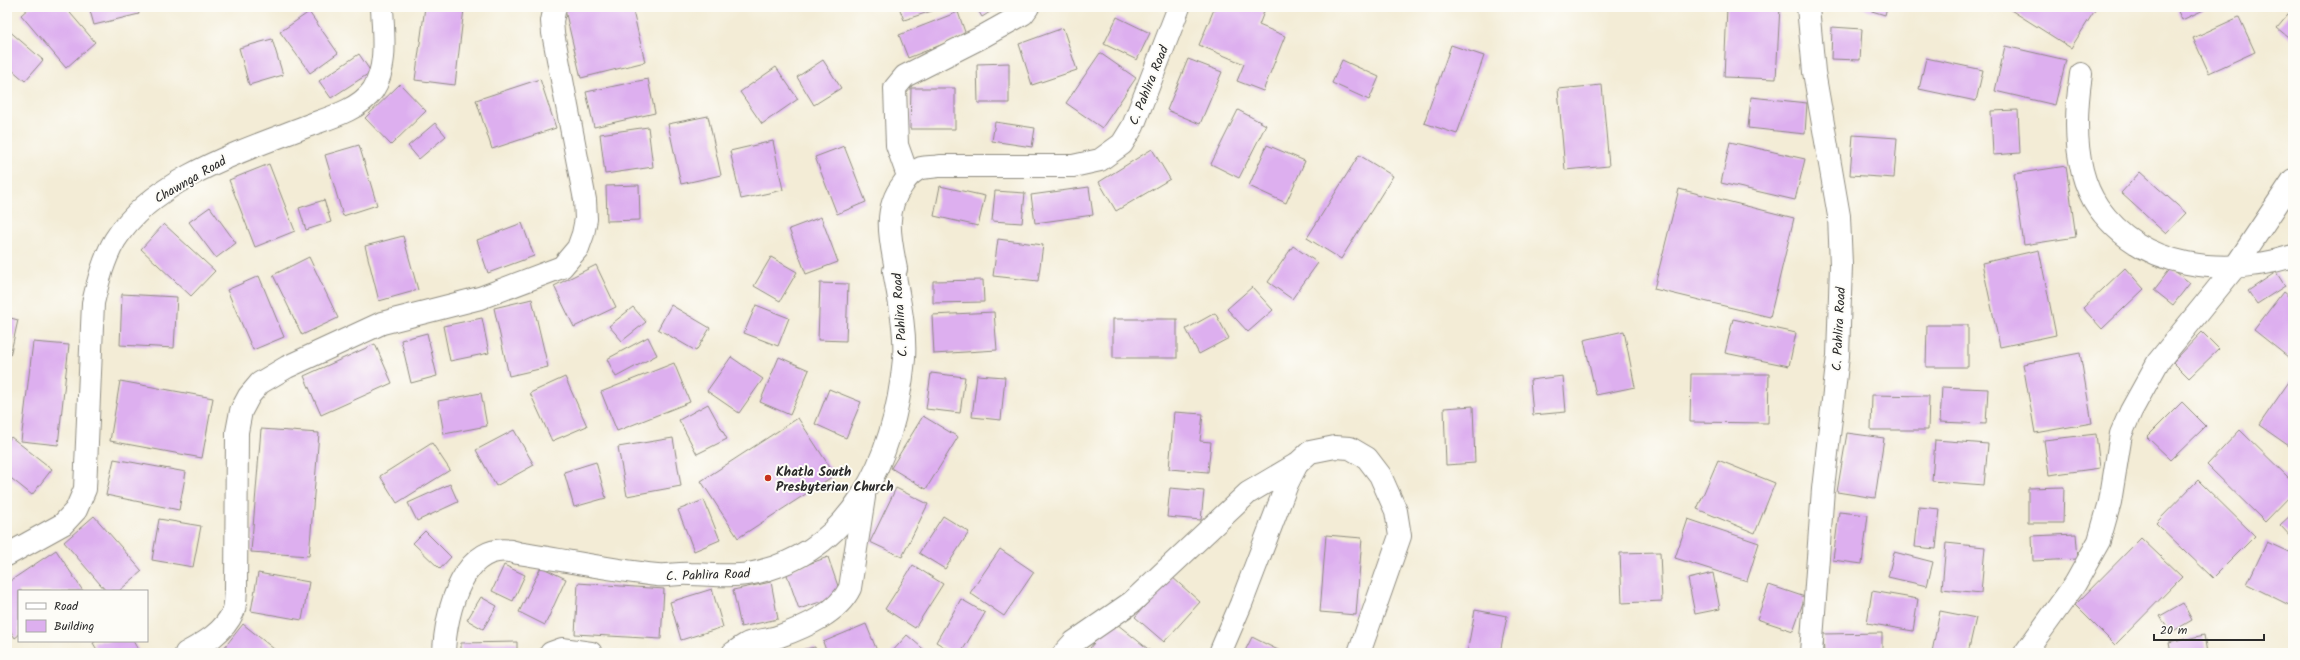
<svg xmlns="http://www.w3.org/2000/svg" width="2300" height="660" viewBox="0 0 2300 660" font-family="Kalam,sans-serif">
  <rect width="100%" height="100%" fill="#fdfcf7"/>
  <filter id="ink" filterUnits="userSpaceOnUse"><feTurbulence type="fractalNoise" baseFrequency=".025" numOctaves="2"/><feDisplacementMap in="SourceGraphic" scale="8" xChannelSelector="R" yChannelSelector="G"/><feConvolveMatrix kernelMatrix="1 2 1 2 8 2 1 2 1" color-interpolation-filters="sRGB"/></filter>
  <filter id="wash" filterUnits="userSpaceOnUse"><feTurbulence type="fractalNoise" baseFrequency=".012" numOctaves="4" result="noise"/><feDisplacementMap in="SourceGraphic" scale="16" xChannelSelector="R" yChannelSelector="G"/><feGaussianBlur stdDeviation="0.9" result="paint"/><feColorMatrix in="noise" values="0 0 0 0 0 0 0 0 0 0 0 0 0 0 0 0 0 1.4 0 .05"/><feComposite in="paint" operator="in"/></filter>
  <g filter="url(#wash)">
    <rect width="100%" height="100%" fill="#f3ecd6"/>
    <g id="blocks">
      <!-- building -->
      <g fill="#ddafef">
        <path d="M30,7H65L95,42L66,68L21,15Z"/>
        <path d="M89,7H137L139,14L94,25Z"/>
        <path d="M425,7L464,9L455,85L415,80Z"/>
        <path d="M578,7H632L645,62L581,78L565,10Z"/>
        <path d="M899,7H944L904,20Z"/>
        <path d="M976,7H998L982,17Z"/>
        <path d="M1215,7H1252L1264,12L1259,25L1285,36L1263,91L1237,81L1244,64L1199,45Z"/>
        <path d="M1727,7H1780L1776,79L1724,77Z"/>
        <path d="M1859,7H1887L1885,15Z"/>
        <path d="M2006,7H2097L2071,48Z"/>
        <path d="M2176,7H2210L2182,20Z"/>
        <path d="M2293,9V41L2277,28Z"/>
        <path d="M309,12L338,53L310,73L280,32Z"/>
        <path d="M958,12L966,35L908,58L899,35Z"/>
        <path d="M1117,17L1150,33L1137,60L1104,44Z"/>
        <path d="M2239,17L2255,52L2209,73L2193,38Z"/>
        <path d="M1832,27L1862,29L1860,60L1831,59Z"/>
        <path d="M1063,28L1077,70L1032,85L1019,44Z"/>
        <path d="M7,29L43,60L25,81L11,69L7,73Z"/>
        <path d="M272,39L283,75L249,85L239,48Z"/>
        <path d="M1451,45L1484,56L1457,134L1424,123Z"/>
        <path d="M2005,46L2066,60L2055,105L1995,91Z"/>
        <path d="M1100,53L1136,78L1102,128L1066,103Z"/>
        <path d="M359,54L371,72L331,98L319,81Z"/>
        <path d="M1926,58L1983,70L1976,101L1919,89Z"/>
        <path d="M1188,59L1222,72L1200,124L1167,110Z"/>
        <path d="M823,60L841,88L814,105L797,77Z"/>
        <path d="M1342,60L1379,77L1369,100L1332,83Z"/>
        <path d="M1009,63V103H978L977,64Z"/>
        <path d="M776,67L798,99L762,124L740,92Z"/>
        <path d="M540,79L556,128L492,149L476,100Z"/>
        <path d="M648,79L655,113L594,127L586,92Z"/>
        <path d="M400,84L426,111L391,145L365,118Z"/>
        <path d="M1602,85L1609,166L1565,170L1558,89Z"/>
        <path d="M911,88H955V129H910Z"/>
        <path d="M1751,97L1807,103L1805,134L1748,128Z"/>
        <path d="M1238,110L1266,125L1239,178L1211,164Z"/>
        <path d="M2018,110L2020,153L1993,155L1991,111Z"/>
        <path d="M708,116L721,175L681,184L668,124Z"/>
        <path d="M995,122L1035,128L1032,147L992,141Z"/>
        <path d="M435,123L446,136L419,159L408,146Z"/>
        <path d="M648,127L653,167L605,174L600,134Z"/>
        <path d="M1853,135L1897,138L1894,178L1850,175Z"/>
        <path d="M773,141L783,190L741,199L730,151Z"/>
        <path d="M1730,142L1805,159L1795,200L1721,183Z"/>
        <path d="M359,145L377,205L343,216L325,155Z"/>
        <path d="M1267,145L1305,161L1286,203L1249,186Z"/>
        <path d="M844,146L866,202L837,214L815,157Z"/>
        <path d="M1152,149L1170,179L1116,211L1099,182Z"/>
        <path d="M1359,155L1393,176L1341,259L1307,238Z"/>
        <path d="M269,164L295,231L255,247L229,180Z"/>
        <path d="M2066,166L2076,237L2024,245L2014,174Z"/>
        <path d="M2140,172L2186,213L2166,234L2121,193Z"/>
        <path d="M639,185L640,220L607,221L606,186Z"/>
        <path d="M940,186L985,196L978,226L934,216Z"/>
        <path d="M1089,187L1093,215L1035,223L1031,195Z"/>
        <path d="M1679,189L1794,218L1770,317L1654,289Z"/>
        <path d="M995,191L1025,193L1022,223L992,221Z"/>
        <path d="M324,200L331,222L306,230L299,208Z"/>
        <path d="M210,207L236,243L216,258L189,222Z"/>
        <path d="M821,217L838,262L806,274L789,229Z"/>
        <path d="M522,223L534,256L488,273L477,240Z"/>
        <path d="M164,224L215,271L191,296L141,249Z"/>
        <path d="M403,236L418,290L379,301L365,246Z"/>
        <path d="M998,239L1043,245L1038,281L993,276Z"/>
        <path d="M1293,246L1318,263L1292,299L1268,282Z"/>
        <path d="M2039,250L2056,335L2000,347L1982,263Z"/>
        <path d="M309,257L338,318L302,335L273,275Z"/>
        <path d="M771,257L797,272L780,301L754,286Z"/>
        <path d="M596,265L616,307L574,327L554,286Z"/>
        <path d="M2125,268L2144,289L2102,329L2083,308Z"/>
        <path d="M2171,268L2190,283L2173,305L2154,290Z"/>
        <path d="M2276,272L2285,286L2257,304L2248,291Z"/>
        <path d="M259,276L284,337L253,350L227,290Z"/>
        <path d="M983,280L984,302L933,303V281Z"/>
        <path d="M820,283L848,284L846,341L818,340Z"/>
        <path d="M1252,287L1273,310L1248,332L1227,309Z"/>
        <path d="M2283,292L2293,300V361L2254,330Z"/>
        <path d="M122,294L177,297L174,348L120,345Z"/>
        <path d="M532,299L548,367L509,376L494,308Z"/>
        <path d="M671,305L710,328L696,351L658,329Z"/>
        <path d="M756,305L789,318L778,346L744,333Z"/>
        <path d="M633,307L646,322L622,341L609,326Z"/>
        <path d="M994,312L997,350L934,354L932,315Z"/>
        <path d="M1215,313L1229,338L1199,354L1186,329Z"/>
        <path d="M7,317L18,320L10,356H7Z"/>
        <path d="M482,318L489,353L450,361L443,326Z"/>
        <rect x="1113" y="319" width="64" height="39"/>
        <path d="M1733,319L1796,333L1789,366L1725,353Z"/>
        <path d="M1927,325H1968V367H1926Z"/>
        <path d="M1624,331L1635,387L1596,395L1584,340Z"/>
        <path d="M2202,332L2219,349L2189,378L2173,362Z"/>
        <path d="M427,333L437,376L411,383L401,340Z"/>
        <path d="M648,337L657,355L616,377L607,359Z"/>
        <path d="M33,342L69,345L58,445L21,441Z"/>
        <path d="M375,344L392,383L321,415L304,376Z"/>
        <path d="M2080,353L2092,423L2035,433L2023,364Z"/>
        <path d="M731,357L763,379L739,413L707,391Z"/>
        <path d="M779,357L809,370L790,415L760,402Z"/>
        <path d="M674,363L690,402L617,431L601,392Z"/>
        <path d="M931,373L965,377L960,413L926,409Z"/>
        <path d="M1691,374H1769L1768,423L1690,422Z"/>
        <path d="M977,375L1005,377L1001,420L972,417Z"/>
        <path d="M1563,376L1566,412L1533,415L1530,380Z"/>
        <path d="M2293,376V440L2289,446L2259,425Z"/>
        <path d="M565,377L587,426L552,441L530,393Z"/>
        <path d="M120,381L213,398L202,458L110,441Z"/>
        <path d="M1942,387L1988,389L1986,424L1940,422Z"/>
        <path d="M829,389L861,402L846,438L815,424Z"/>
        <path d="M481,393L487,426L444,434L438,401Z"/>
        <path d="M1872,395L1929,396L1928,430H1871Z"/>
        <path d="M2182,402L2206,426L2171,460L2147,437Z"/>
        <path d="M708,404L727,439L697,454L679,420Z"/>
        <path d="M1473,406L1475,463L1446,465L1444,408Z"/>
        <path d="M1174,412L1203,414L1200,441L1211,442L1208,472L1169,469Z"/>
        <path d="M923,416L958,437L926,489L891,468Z"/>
        <path d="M798,418L835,475L738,538L701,481Z"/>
        <path d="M261,429L319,433L309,556L251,552Z"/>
        <path d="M514,430L534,465L496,486L476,450Z"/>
        <path d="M2240,430L2293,482V493L2265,522L2207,465Z"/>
        <path d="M1847,433L1884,438L1875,498L1837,492Z"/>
        <path d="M2096,434L2100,468L2049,475L2044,440Z"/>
        <path d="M11,437L52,469L32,495L7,475V442Z"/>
        <path d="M673,438L681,486L627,496L618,447Z"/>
        <path d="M1935,440L1988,444L1984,485L1932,481Z"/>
        <path d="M432,443L450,470L397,503L380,476Z"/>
        <path d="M114,459L186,472L179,510L106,495Z"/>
        <path d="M1718,460L1775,483L1755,533L1697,509Z"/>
        <path d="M596,462L606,498L574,507L564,472Z"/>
        <path d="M2198,480L2255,536L2213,578L2156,523Z"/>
        <path d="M450,484L458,502L417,521L408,503Z"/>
        <path d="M2064,487L2063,523H2028V488Z"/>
        <path d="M896,488L928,504L902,557L870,542Z"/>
        <path d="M1170,488L1204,491L1201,520L1167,517Z"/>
        <path d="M704,500L720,540L694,551L678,510Z"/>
        <path d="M1919,507L1940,509L1936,549L1915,547Z"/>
        <path d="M1839,512L1868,515L1862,564L1833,560Z"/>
        <path d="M2293,513V539L2280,525Z"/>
        <path d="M94,516L142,571L119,591H106L64,542Z"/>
        <path d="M943,516L969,532L945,569L919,553Z"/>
        <path d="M159,519L201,526L193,567L152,560Z"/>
        <path d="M1688,519L1759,543L1747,581L1675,558Z"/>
        <path d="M425,531L451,557L440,569L413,543Z"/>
        <path d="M2076,534L2078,559L2033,561L2032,536Z"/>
        <path d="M1326,535L1362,538L1356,615L1320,612Z"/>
        <path d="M2141,538L2182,577L2115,645L2075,605Z"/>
        <path d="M2267,542L2293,554V607L2247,584Z"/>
        <path d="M1946,543L1985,547L1981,593L1942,589Z"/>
        <path d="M1000,549L1034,572L1004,616L970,593Z"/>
        <path d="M56,550L83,591H19V635L15,638L7,626V583Z"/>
        <path d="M1660,552L1662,601L1622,603L1620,553Z"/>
        <path d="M1894,552L1933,562L1927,586L1888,577Z"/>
        <path d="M828,557L841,595L799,609L786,572Z"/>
        <path d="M504,565L525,575L513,601L492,591Z"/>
        <path d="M913,565L943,584L915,628L885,609Z"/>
        <path d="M541,567L566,579L545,625L519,612Z"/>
        <path d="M258,573L309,582L302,620L251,611Z"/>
        <path d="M1713,573L1720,609L1695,614L1688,579Z"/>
        <path d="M1171,576L1200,602L1164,642L1135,617Z"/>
        <path d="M771,582L778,619L741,627L733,590Z"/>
        <path d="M578,583L664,589L661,639L575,634Z"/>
        <path d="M1769,585L1805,597L1793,631L1757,619Z"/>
        <path d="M712,589L723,627L681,640L670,602Z"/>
        <path d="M1872,591L1918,599L1913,631L1867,623Z"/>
        <path d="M481,597L497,606L483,629L467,620Z"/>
        <path d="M961,599L985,613L961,653H954L936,642Z"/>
        <path d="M2183,603L2192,620L2170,633L2160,616Z"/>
        <path d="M1475,610L1507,616L1500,653H1467Z"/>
        <path d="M1940,611L1976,618L1968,653L1932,652Z"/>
        <path d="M1112,620L1153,653H1096L1090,648Z"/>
        <path d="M243,624L274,649L270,653H220Z"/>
        <path d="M866,624L878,653H827L823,642Z"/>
        <path d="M1882,633V653H1824L1823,634Z"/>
        <path d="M907,635L928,653H891Z"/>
        <path d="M2204,635L2207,653H2171L2169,643Z"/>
        <path d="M1252,637L1284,653H1244Z"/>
        <path d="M96,641H133L139,651L135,653H99L93,643Z"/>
        <path d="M517,642V653H461V643Z"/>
        <path d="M815,647L816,653H790V652Z"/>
      </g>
    </g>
  </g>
  <g filter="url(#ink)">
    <use href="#blocks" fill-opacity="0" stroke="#8f8c80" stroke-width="1"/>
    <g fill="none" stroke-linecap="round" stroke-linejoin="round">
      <!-- minor casing -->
      <g stroke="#8f8c80" stroke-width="24">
        <g id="minor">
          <path d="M1808,7L1814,72L1839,216L1841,265L1838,356L1823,489L1811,653"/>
          <path d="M2081,74C2075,115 2073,171 2098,207C2143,270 2225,277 2293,256"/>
          <path d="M908,176L897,145L895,88L905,76L980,38L1023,14L1028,7"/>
          <path d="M7,555L63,524L76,510L85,489L93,303C98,282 104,258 115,240C154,178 243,151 307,126C329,118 359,110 373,90C388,66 383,34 382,7"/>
          <path d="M186,653C205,643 224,632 233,612C236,606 235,596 236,590L237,432L241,411L249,396L260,383L287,367L382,323L480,298L562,267L578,248L583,234L586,219L585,200L553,33L552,21L555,7"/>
          <path d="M444,653C445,614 464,535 518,553C564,560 610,570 657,575C668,576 679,573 690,574C708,574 730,577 748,574C853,555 895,456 904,359C906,331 899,299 894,271L896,269C890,238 883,210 903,184C907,177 914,171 921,168C927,167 934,167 940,166H1073L1100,160L1122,144L1133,126L1179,7"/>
          <path d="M551,653L562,649L591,653"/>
          <path d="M733,653C738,650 744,645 749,643C759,640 770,640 780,636C805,627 838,613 850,588L864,497"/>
          <path d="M1064,653L1074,642L1132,602L1248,493L1297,464"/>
          <path d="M1220,653L1241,604L1287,484L1297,464L1310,452L1335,447L1350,448L1367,458L1380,475L1396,511L1400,536L1359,653"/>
          <path d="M2025,653L2075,584L2099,541L2110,502L2121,434L2131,411L2158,362L2235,267L2293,180"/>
        </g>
      </g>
      <!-- minor -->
      <use href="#minor" stroke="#fff" stroke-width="22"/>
    </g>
  </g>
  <!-- markers -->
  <circle fill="#c8321e" stroke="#fdfcf7" stroke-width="1.5" cx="768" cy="478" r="4"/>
  <g text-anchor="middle" stroke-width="4" stroke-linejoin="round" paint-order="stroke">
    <!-- street labels -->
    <g font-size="13" fill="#2b2b2b" stroke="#fdfcf7">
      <text transform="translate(1148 85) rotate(-68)" y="5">C. Pahlira Road</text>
      <text transform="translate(190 179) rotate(-30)" y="5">Chawnga Road</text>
      <text transform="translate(899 315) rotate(-94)" y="5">C. Pahlira Road</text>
      <text transform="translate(1838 329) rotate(-87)" y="5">C. Pahlira Road</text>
      <text transform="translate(708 574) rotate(-2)" y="5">C. Pahlira Road</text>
    </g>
    <!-- poi labels -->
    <g font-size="13" font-weight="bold" fill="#2b2b2b" stroke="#fdfcf7" text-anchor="start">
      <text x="776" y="476">Khatla South<tspan x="776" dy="15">Presbyterian Church</tspan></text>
    </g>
  </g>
  <!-- margin -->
  <rect width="2300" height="660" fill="none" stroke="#fdfcf7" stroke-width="24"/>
  <!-- legend -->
  <rect x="18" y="590" width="130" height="52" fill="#fdfcf7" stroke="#a9a8a5"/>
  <rect x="26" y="603" width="20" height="6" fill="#ffffff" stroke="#a9a8a5"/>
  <text x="54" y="610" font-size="12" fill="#2b2b2b">Road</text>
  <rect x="26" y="620" width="20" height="12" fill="#ddafef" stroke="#a9a8a5"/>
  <text x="54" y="630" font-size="12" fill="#2b2b2b">Building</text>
  <!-- scale -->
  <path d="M2154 634v6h110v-6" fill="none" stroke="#2b2b2b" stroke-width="2"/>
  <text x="2160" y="634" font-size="12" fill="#2b2b2b" stroke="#fdfcf7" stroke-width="3" paint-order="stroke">20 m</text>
</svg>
